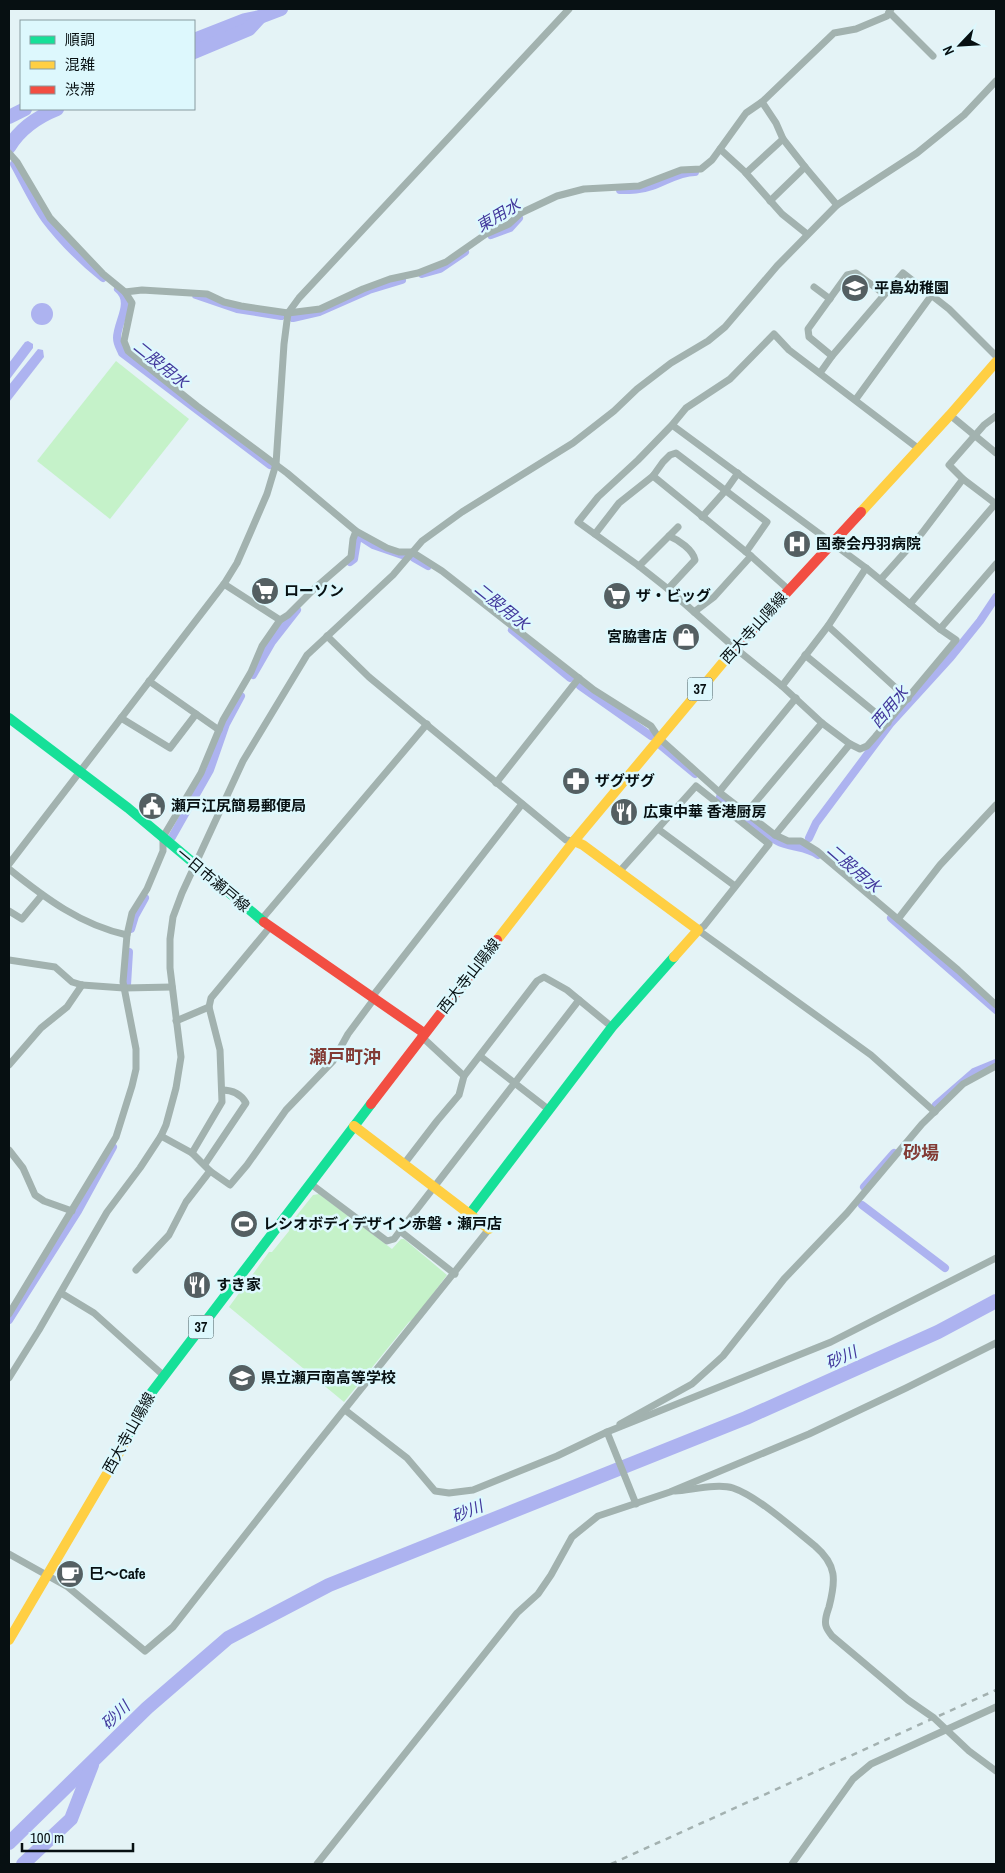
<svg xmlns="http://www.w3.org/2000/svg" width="1005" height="1873" viewBox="0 0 1005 1873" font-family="'Archivo Narrow','Noto Sans JP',sans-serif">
  <rect width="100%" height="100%" fill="#e4f3f6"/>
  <!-- green -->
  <g fill="#c5f2c9">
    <path d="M116,361L189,419L110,519L37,461Z"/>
    <path d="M319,1194L392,1249L401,1239H404L447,1275L415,1318L409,1322L344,1402L229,1307L269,1252H272L289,1231L290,1224L313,1195Z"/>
  </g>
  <!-- water -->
  <g fill="#adb3f0">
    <circle cx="42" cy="314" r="11"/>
    <path d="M28,341L33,344V348L9,380V363L25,342Z"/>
    <path d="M38,349L43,350L44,357L9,402V385Z"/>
  </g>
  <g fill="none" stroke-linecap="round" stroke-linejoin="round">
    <!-- canal -->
    <g stroke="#adb3f0" stroke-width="8">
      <path d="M14,164C24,182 33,202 45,219C61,240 82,261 103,278"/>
      <path d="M620,190C631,190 641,190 652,186C666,181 680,172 695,172"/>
      <path d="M491,235L510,228L519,218"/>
      <path d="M422,274L440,269L465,252"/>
      <path d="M118,289C134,302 117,322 117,338C117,344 120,348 122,353L270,465"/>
      <path d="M196,295L237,309L281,316"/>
      <path d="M293,318L319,312L369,290L402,280"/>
      <path d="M359,536L373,545L402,555"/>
      <path d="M414,558L428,566"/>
      <path d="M350,562L354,559L358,535"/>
      <path d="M512,630L570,678"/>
      <path d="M253,675L272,642L297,610"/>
      <path d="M580,686L651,736"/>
      <path d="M660,745L695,774"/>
      <path d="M720,797C738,812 756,831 777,841C790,848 807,846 818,855"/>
      <path d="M172,837L210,770L226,724L241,696"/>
      <path d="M809,838L816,823L890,724L951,657L980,621L996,597"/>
      <path d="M891,918L996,1010"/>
      <path d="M131,929L135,916L145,898"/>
      <path d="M127,985L129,952"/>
      <path d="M936,1105L974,1072L996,1063"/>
      <path d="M864,1187L894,1153"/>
      <path d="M862,1205L945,1268"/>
      <path d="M9,1320L78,1211L113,1147"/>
    </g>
    <!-- river -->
    <g stroke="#adb3f0" stroke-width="14">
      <path d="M194,40L245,20L260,17"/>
      <path d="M194,52L249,29L260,17L281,9"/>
      <path d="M9,117L25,109"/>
      <path d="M9,147C20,129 37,117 57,109"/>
      <path d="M9,1843L147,1708L228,1638L329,1585L746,1418L938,1332L996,1301"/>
      <path d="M23,1864L71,1819L92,1765"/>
    </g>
    <!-- street -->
    <g stroke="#a2b2af" stroke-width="7">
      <path d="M889,12L933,56"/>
      <path d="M720,149L746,113L762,102L834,33L856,29L887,16L891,9"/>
      <path d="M9,153L17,162L50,218L103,274L125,292L132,303L124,341L128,351L197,406L287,473L356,531L387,548L399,552H412L442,571L594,690L651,726L659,738L719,792L775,835L788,841H801L817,851L958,970L996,1005"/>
      <path d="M805,167L837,205"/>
      <path d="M746,173L783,139L776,123L762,102"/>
      <path d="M770,201L805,167L783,139"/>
      <path d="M814,287L830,299"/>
      <path d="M125,292L142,290L207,294L224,302L241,306L288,313L320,309L363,289L390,279L418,273L446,262L486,234L509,224L521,213L557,196L584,189L639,186L681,170L701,169L712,160L720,149L744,171L782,214L807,234"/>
      <path d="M832,356L809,337L808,329L847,275L856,273L884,294"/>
      <path d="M820,373L832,356L903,273L949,309L996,356"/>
      <path d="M856,399L931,296"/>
      <path d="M950,415L996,453"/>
      <path d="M996,416L984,425L949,465L963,479L996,504"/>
      <path d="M672,425L866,568L940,629L956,640L875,737L867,746L860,749L850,744L822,723L782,686L735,648L668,589L639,566L578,522L598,497L638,460L672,425L686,408L730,379L774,334L789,350L919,449"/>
      <path d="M653,476L751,556L789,590"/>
      <path d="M702,517L726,490L738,473"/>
      <path d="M595,534L619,503L653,476L663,462L670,455L676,453L767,522L746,552"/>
      <path d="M639,566L678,527"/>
      <path d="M881,579L922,533L963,479"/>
      <path d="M224,584L280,620"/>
      <path d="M668,589L695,560C693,550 679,540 669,536"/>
      <path d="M910,604L996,503"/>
      <path d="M694,612L714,597L751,556"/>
      <path d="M828,626L908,699"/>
      <path d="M940,629L996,564"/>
      <path d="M327,636L369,677L566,840L574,841"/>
      <path d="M805,655L888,723"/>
      <path d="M149,681L219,730"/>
      <path d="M782,686L828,626L866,568"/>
      <path d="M121,718L170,748L196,714"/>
      <path d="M496,783L579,678"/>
      <path d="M719,792L796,698"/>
      <path d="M747,812L822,723"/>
      <path d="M658,829L735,886"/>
      <path d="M775,835L850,744"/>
      <path d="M9,864L224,584L237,563L251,531L267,494L276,464L284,344L288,313L299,298L569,9"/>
      <path d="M9,869C45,898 81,925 127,935"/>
      <path d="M619,872L696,786L769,844L704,926L698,930L871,1055L935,1112"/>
      <path d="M9,911L22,919L42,895"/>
      <path d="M898,919L940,865L996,805"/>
      <path d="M261,920L427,724"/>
      <path d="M9,960L55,967L72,982L82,985L124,988L172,987"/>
      <path d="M372,997L522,804"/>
      <path d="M176,1021L209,1007"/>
      <path d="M421,1036L464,1076"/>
      <path d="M480,1056L548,1109"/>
      <path d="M9,1065L41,1028L67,1007L82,985"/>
      <path d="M161,1136L192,1153L210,1171L230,1185L247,1165L286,1110L333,1061L348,1034L374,999"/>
      <path d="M9,1150L23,1168L35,1195L44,1201L72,1211"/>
      <path d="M192,1153L222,1102L220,1050L209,1007L211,998L270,927"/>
      <path d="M205,1164L246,1103C241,1094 232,1090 222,1090"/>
      <path d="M404,1164L437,1121L459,1095L464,1076L537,981L544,977L567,990L612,1027"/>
      <path d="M311,1184L387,1241L394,1239L400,1231L455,1274"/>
      <path d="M400,1231L579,1000"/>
      <path d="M136,1270L169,1235L186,1202L210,1171"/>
      <path d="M61,1293L94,1313L163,1375"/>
      <path d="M9,1314L116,1137L132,1086L136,1069V1049L123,982L127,935L132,913L147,889L163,851V837L201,773L223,720L251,672L262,646L280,620L288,615L314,589L351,557L353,539L356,531"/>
      <path d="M9,1378L39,1330L107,1212L140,1168L161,1136L166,1125L176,1088L181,1057L170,968V939L173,917L182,893L243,761L307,655L393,575L422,541L462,512L573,443L614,411L637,389L671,363L708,341L725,327L777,266L837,205L917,153L964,115L996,81"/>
      <path d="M345,1410L407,1458L435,1491L449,1493L473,1490L557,1456L607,1432L831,1342L996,1258"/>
      <path d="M620,1424L692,1384L723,1356L784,1279L847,1213L922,1124L963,1084L996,1066"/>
      <path d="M607,1432L636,1504"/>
      <path d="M675,1491C691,1490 718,1483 733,1488C757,1496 794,1529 815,1546C837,1565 836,1580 829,1607C827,1613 824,1620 826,1626C827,1630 830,1633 832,1636L908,1700L934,1718L969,1751L996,1771"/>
      <path d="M9,1554L68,1587L145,1651L173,1627L304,1460L489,1229"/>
      <path d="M317,1864L517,1613L538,1594L551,1575L572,1537L598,1516L670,1492L809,1434L906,1388L996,1343"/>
      <path d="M792,1864L853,1779L871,1764L996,1707"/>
    </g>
    <!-- fast -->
    <g stroke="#16e098" stroke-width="10">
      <path d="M9,718L128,808L264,922"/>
      <path d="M469,1215L612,1027L674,957"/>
      <path d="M126,1439L142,1405L371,1104"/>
    </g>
    <!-- slow -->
    <g stroke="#ffcf43" stroke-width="10">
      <path d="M861,512L950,415L996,362"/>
      <path d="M574,841L583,845L698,930L674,957"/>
      <path d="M497,940L574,841L730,654"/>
      <path d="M354,1126L489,1229"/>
      <path d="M9,1640L118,1455L126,1439"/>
    </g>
    <!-- jam -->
    <g stroke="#f24e42" stroke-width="10">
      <path d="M730,654L861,512"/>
      <path d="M264,922L424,1033"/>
      <path d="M371,1104L497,940"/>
    </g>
    <!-- rail -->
    <path stroke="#a3b1b0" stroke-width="2.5" stroke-dasharray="6 6" stroke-linecap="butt" d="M611,1864L996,1690"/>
  </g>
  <!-- icons -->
  <defs>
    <g id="school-disc" transform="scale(1.4375)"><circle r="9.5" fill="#545f62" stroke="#ddf8fd"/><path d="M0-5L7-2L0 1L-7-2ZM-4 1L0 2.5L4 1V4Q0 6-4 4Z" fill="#fff"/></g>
    <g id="hospital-disc" transform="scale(1.4375)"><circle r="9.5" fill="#545f62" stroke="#ddf8fd"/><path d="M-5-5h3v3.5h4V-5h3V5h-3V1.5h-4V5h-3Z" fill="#fff"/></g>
    <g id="supermarket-disc" transform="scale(1.4375)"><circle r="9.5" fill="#545f62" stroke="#ddf8fd"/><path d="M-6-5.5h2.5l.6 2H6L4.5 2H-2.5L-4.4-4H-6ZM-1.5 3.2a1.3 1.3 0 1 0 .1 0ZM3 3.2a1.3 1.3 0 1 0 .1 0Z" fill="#fff"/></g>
    <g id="shop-disc" transform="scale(1.4375)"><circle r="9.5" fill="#545f62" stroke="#ddf8fd"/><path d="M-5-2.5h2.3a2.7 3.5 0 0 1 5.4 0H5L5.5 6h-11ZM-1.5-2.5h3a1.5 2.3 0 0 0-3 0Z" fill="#fff"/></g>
    <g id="pharmacy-disc" transform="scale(1.4375)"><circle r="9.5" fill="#545f62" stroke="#ddf8fd"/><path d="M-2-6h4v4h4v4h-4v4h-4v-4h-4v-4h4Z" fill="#fff"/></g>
    <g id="civic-disc" transform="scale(1.4375)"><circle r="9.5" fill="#545f62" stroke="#ddf8fd"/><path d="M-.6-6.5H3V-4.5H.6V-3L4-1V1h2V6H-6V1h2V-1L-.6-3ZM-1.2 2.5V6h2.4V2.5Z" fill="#fff"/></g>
    <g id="restaurant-disc" transform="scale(1.4375)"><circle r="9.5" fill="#545f62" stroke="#ddf8fd"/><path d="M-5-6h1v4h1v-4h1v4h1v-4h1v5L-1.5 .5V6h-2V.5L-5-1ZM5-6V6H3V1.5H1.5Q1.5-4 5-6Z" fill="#fff"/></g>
    <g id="stadium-disc" transform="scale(1.4375)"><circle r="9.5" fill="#545f62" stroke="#ddf8fd"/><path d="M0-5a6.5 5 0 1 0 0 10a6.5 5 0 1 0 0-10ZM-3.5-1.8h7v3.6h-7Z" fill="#fff"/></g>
    <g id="cafe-disc" transform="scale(1.4375)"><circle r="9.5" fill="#545f62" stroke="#ddf8fd"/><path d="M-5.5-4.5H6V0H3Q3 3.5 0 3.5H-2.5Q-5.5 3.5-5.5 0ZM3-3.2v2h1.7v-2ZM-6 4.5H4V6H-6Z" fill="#fff"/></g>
  </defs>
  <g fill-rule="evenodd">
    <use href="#school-disc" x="855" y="288"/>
    <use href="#hospital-disc" x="797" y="544"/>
    <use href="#supermarket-disc" x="265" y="591"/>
    <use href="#supermarket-disc" x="617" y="596"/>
    <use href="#shop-disc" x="686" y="637"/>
    <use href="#pharmacy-disc" x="576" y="781"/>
    <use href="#civic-disc" x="152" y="806"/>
    <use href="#restaurant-disc" x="624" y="812"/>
    <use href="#stadium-disc" x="244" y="1224"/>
    <use href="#restaurant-disc" x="197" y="1285"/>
    <use href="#school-disc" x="242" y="1378"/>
    <use href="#cafe-disc" x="70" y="1574"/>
  </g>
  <g text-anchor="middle" stroke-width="5" stroke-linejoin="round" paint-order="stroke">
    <!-- shield labels -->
    <g fill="#ddf8fd" stroke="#475658" stroke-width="1">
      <rect x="687.5" y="677.5" width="25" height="23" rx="4"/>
      <rect x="188.5" y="1315.5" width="25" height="23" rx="4"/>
    </g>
    <g font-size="14" font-weight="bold" fill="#071012">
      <text x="700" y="694">37</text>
      <text x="201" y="1332">37</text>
    </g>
    <!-- poi labels -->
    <g font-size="15" font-weight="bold" fill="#071012" stroke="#ddf8fd" text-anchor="start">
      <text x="874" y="293">平島幼稚園</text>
      <text x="816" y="549">国泰会丹羽病院</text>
      <text x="284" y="596">ローソン</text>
      <text x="636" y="601">ザ・ビッグ</text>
      <text x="667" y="642" text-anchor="end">宮脇書店</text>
      <text x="595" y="786">ザグザグ</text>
      <text x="171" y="811">瀬戸江尻簡易郵便局</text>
      <text x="643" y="817">広東中華 香港厨房</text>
      <text x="263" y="1229">レシオボディデザイン赤磐・瀬戸店</text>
      <text x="216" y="1290">すき家</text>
      <text x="261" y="1383">県立瀬戸南高等学校</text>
      <text x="89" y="1579">巳～Cafe</text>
    </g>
    <!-- street labels -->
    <g font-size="15" fill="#071012" stroke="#ddf8fd">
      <text transform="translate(754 628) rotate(-48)" y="5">西大寺山陽線</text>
      <text transform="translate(213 880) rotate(40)" y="5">一日市瀬戸線</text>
      <text transform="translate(469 976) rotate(-52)" y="5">西大寺山陽線</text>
      <text transform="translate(129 1433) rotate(-61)" y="5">西大寺山陽線</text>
    </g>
    <!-- water labels -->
    <g font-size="16" font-style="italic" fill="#42389c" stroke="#ddf8fd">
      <text transform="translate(498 215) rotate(-31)" y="6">東用水</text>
      <text transform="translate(161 364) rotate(39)" y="6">二股用水</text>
      <text transform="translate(502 606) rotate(39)" y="6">二股用水</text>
      <text transform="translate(889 707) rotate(-50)" y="6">西用水</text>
      <text transform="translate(854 868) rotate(41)" y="6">二股用水</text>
      <text transform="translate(841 1357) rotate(-24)" y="6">砂川</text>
      <text transform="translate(467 1511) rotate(-22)" y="6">砂川</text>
      <text transform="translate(115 1715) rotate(-44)" y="6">砂川</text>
    </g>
    <!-- quarter labels -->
    <g font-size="18" font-weight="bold" fill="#823b35" stroke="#ddf8fd">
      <text x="345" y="1063">瀬戸町沖</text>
      <text x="921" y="1159">砂場</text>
    </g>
  </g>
  <!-- border -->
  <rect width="1005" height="1873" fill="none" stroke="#071012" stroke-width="20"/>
  <!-- legend -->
  <rect x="20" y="20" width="175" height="90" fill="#ddf8fd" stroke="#879b9f"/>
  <rect x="30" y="36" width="25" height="8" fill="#16e098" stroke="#879b9f"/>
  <text x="65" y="45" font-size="15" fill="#071012">順調</text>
  <rect x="30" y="61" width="25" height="8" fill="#ffcf43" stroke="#879b9f"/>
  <text x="65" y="70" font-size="15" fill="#071012">混雑</text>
  <rect x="30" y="86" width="25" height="8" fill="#f24e42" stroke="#879b9f"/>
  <text x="65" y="95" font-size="15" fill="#071012">渋滞</text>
  <!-- north arrow -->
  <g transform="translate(960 45) rotate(245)" stroke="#ddf8fd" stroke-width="4" paint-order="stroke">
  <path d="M0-4L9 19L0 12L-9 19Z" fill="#071012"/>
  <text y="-8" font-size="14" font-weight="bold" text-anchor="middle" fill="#071012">N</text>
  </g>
  <!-- scale -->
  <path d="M22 1843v8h111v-8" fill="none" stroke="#071012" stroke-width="2.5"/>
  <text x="30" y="1843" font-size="15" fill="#071012" stroke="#ddf8fd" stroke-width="4" paint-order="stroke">100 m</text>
</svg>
